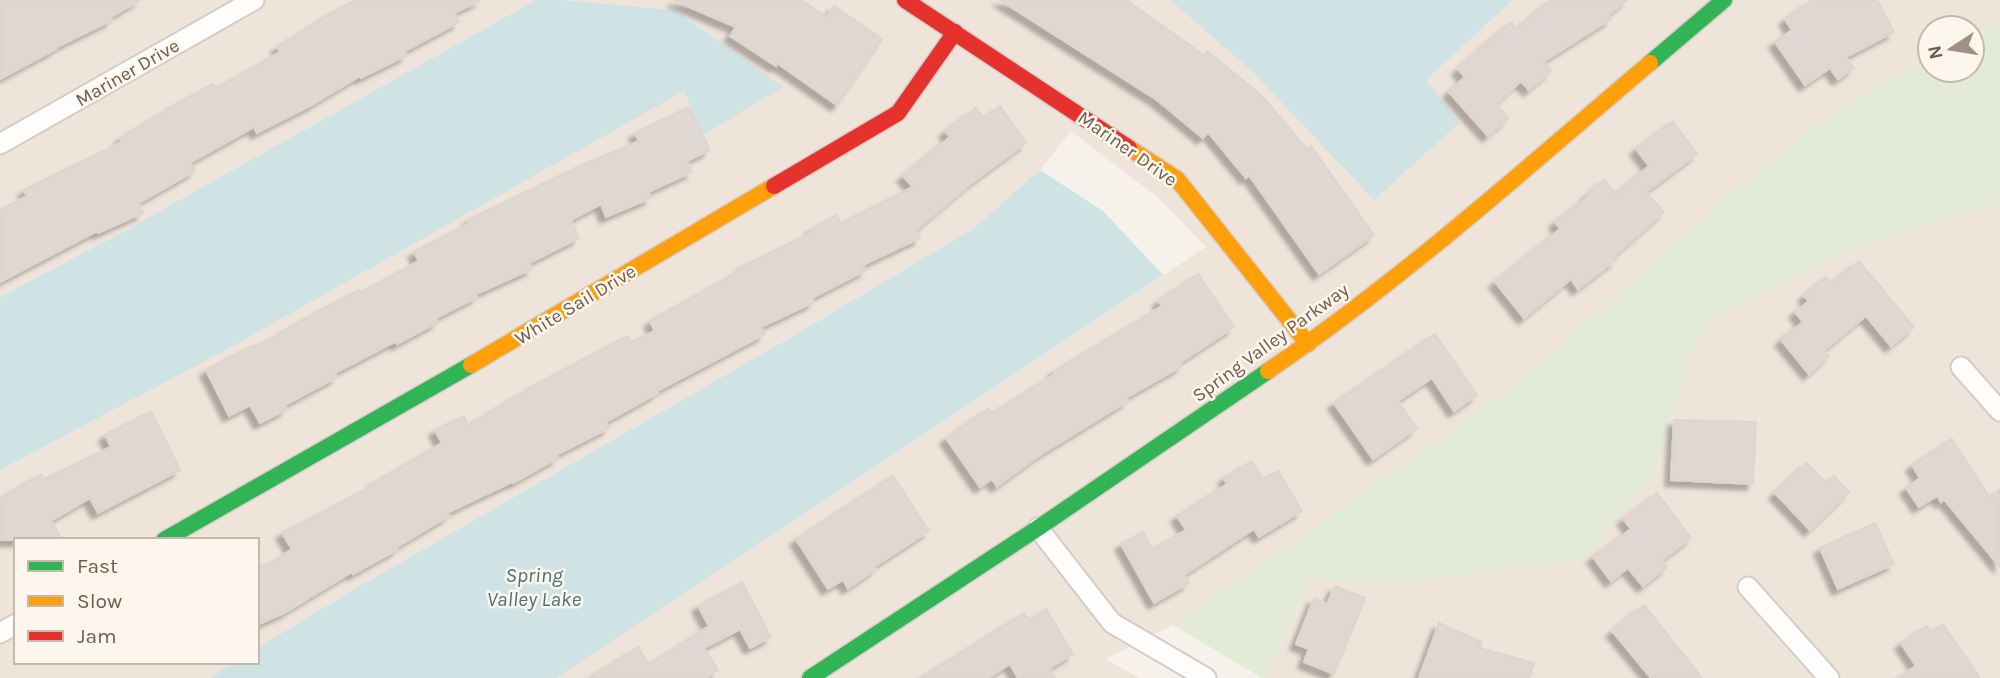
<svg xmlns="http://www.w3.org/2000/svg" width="2000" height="678" viewBox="0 0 2000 678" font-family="Karla,sans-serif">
  <defs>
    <filter id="shadow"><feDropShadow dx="-6" dy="6" stdDeviation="2" flood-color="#0004"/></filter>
  </defs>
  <rect width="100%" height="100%" fill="#f6f1eb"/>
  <!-- residential -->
  <g fill="#eee4da">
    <path d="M0,0H536L119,234L0,297Z"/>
    <path d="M563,0H1170L1254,73L1426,80L1513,0H2000V23L1972,38V28H1930V60L1840,107L1748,178L1506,393L1173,625L1105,659L1140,678H557L1206,247L1157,197L1071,131L1040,170L975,227L788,339L353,590L257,648V540H16V662H235L209,678H0V470L228,349L685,90L782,87L675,10Z"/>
    <path d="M2000,204V678H1267L1311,579L1393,584L1656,474L1691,354L1715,317L1855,248Z"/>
  </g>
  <!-- green -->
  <path fill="#e3ebd7" d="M2000,23V204L1855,248L1715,317L1691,354L1656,474L1582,560L1393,584L1311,579L1267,678H1262L1173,625L1506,393L1748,178L1840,107L1930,60V70H1972V38Z"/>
  <!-- water -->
  <g fill="#cfe3e4">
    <path d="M536,0H563L675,10L783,87L703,135L684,91L228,349L0,470V297L119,234Z"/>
    <path d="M1170,0H1513L1426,80L1459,123L1374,200L1254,73Z"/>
    <path d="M1040,170L1103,211L1163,275L557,678H209L235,662H257V648L353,590L788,339L974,228Z"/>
  </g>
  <!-- building -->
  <g fill="#dfd7d1" stroke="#ded5ce" stroke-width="2" filter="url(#shadow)">
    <path d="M0,0H140L111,17L112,20L55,48L56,49L0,79Z"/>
    <path d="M356,0H481L454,13L459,22L405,51L407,55L361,78L360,76L312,105L257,133L254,127L190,163L195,171L139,203L143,213L98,233L97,231L0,282V210L27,196L24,190L122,142L120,138L172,106L213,84L216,88L280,52L277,47L329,14Z"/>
    <path d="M673,0H801L827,17L834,6L882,39L837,105L777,63L776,66L730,36L736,27Z"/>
    <path d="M1000,0H1126L1204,55L1207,51L1261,95L1307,149L1311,146L1374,235L1319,274L1249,175L1246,178L1208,132L1203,138L1157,100Z"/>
    <path d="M1551,0H1627L1608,15L1611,19L1543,62L1551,71L1529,90L1521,81L1496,104L1508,118L1488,136L1449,92L1465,77L1458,69L1511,22L1517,29Z"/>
    <path d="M1812,0H1877L1894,32L1846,57L1854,68L1838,79L1830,68L1805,85L1775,42L1792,30L1785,19Z"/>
    <path d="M1000,106L1026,143L969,185L916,230L920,238L863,265L866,270L812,298L814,302L761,327L765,334L657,391L658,393L606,422L609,428L556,455L558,458L513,483L512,482L447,513L449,516L397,547L398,549L353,574L352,572L284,613L257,625V569L277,559L292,549L282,533L374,485L373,483L442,443L435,430L464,416L468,425L529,388L627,336L631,342L655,331L650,321L744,268L743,266L813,232L811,229L836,215L841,223L913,187L903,176L950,137L945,131L976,108L984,118Z"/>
    <path d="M689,107L710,150L687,161L692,172L648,192L651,198L606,217L601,204L571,220L579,238L529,263L532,269L476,294L477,297L436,318L438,322L397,344L396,341L335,373L337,377L285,405L287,409L260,423L250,405L229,416L206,370L254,345L255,347L315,313L358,290L360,293L419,261L414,252L470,223L468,220L580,166L639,141L635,133Z"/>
    <path d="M1673,121L1697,154L1646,192L1664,212L1613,257L1616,260L1578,289L1571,279L1524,318L1495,282L1560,229L1555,222L1589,196L1587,195L1604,180L1616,194L1649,166L1636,149Z"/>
    <path d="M1859,261L1914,327L1891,346L1866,316L1824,350L1829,356L1809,374L1781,340L1803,322L1795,312L1809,301L1804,296L1826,277L1832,284Z"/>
    <path d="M1198,274L1234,327L1181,362L1182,366L1126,398L1128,401L1040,455L997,486L992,479L980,487L946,438L989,408L992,413L1055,374L1054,371L1162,306L1158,301Z"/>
    <path d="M1435,334L1477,395L1454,411L1432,378L1398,401L1417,428L1373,459L1334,403Z"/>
    <path d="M151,411L180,470L98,513L90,498L51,521L62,540H0V498L41,474L44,479L111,447L105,435Z"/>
    <path d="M1674,420L1756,422L1753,484L1671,480Z"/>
    <path d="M1952,439L1990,498L2000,489V567L1944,499L1941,502L1937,496L1919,507L1906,488L1920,478L1912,465Z"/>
    <path d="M1252,461L1263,479L1278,471L1302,511L1259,537L1254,529L1184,575L1189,583L1154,603L1121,544L1143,532L1152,549L1186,530L1177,516L1227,484L1224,478Z"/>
    <path d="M1807,463L1826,483L1834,476L1849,492L1810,530L1775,493Z"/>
    <path d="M893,476L929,531L874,567L876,569L848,588L843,580L828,589L796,539Z"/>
    <path d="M1657,493L1691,538L1662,560L1667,567L1643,586L1628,568L1611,581L1593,557L1631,529L1623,519Z"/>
    <path d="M1875,523L1894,564L1838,589L1820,548Z"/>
    <path d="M742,582L771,637L750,648L740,629L704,648L718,670L705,678H588L638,647L649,664L709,626L698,606Z"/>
    <path d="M1335,586L1365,598L1334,674L1304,662L1309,649L1296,644L1314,598L1327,604Z"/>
    <path d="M1644,605L1702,678H1651L1612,631Z"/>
    <path d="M1046,609L1073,654L1050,668L1055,678H1018L1010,664L988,678H920L1024,613L1029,620Z"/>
    <path d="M1439,623L1482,642L1479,648L1534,663L1529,678H1419Z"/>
    <path d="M1943,624L1980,678H1898L1916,666L1901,643L1926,626L1931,632Z"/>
  </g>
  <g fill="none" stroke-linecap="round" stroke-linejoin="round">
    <!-- street casing -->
    <g stroke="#d3cdc7" stroke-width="23">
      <g id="street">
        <path d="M0,144L254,0"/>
        <path d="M1961,367L2000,411"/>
        <path d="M1038,528L1112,623L1206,678"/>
        <path d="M1748,587L1829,678"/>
        <path d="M0,633L16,624"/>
      </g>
    </g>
    <!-- fast casing -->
    <g stroke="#d5cec8" stroke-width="19">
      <g id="fast">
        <path d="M1650,63L1724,0"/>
        <path d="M164,540L471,365"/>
        <path d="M810,678L1038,528L1268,371"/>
      </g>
    </g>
    <!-- slow casing -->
    <g stroke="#d5cec8" stroke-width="19">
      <g id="slow">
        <path d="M1129,148L1177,179L1308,344"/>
        <path d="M471,365L774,186"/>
        <path d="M1268,371C1403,279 1525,169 1650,63"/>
      </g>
    </g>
    <!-- jam casing -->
    <g stroke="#d5cec8" stroke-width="19">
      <g id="jam">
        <path d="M905,0L1129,148"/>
        <path d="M774,186L898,113L955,32"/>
      </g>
    </g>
    <!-- street -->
    <use href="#street" stroke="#fefdfc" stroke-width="19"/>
    <!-- fast -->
    <use href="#fast" stroke="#30b455" stroke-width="16"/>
    <!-- slow -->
    <use href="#slow" stroke="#ff9f0a" stroke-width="16"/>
    <!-- jam -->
    <use href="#jam" stroke="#e5322d" stroke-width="16"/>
  </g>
  <g text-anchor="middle" stroke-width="5" stroke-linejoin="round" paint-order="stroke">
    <!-- street labels -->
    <g font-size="19" fill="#715a4e" stroke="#fdf6ed">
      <text transform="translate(127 72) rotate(-30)" y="7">Mariner Drive</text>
      <text transform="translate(1128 148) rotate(35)" y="7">Mariner Drive</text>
      <text transform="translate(575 304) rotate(-31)" y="7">White Sail Drive</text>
      <text transform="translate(1270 342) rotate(-36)" y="7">Spring Valley Parkway</text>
    </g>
    <!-- water labels -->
    <g font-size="21" font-style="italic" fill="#47737b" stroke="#fdf6ed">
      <text x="534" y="582">Spring<tspan x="534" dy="24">Valley Lake</tspan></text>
    </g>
  </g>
  <!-- legend -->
  <rect x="14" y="538" width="245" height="126" fill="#fdf6ed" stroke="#c5b8ad" stroke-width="2"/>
  <rect x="28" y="561" width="35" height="10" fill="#30b455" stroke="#c5b8ad" stroke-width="2"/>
  <text x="77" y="573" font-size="21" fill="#715a4e">Fast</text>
  <rect x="28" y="596" width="35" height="10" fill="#ff9f0a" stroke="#c5b8ad" stroke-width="2"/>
  <text x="77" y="608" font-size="21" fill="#715a4e">Slow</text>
  <rect x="28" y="631" width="35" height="10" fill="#e5322d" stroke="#c5b8ad" stroke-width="2"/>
  <text x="77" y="643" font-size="21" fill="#715a4e">Jam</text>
  <!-- north arrow -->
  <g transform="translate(1951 49) rotate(258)"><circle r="33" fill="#fdf6ed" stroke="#c5b8ad" stroke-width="2"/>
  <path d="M0-5L12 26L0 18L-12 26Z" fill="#a08f85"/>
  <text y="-10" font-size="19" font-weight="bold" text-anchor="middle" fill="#715a4e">N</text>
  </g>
</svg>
